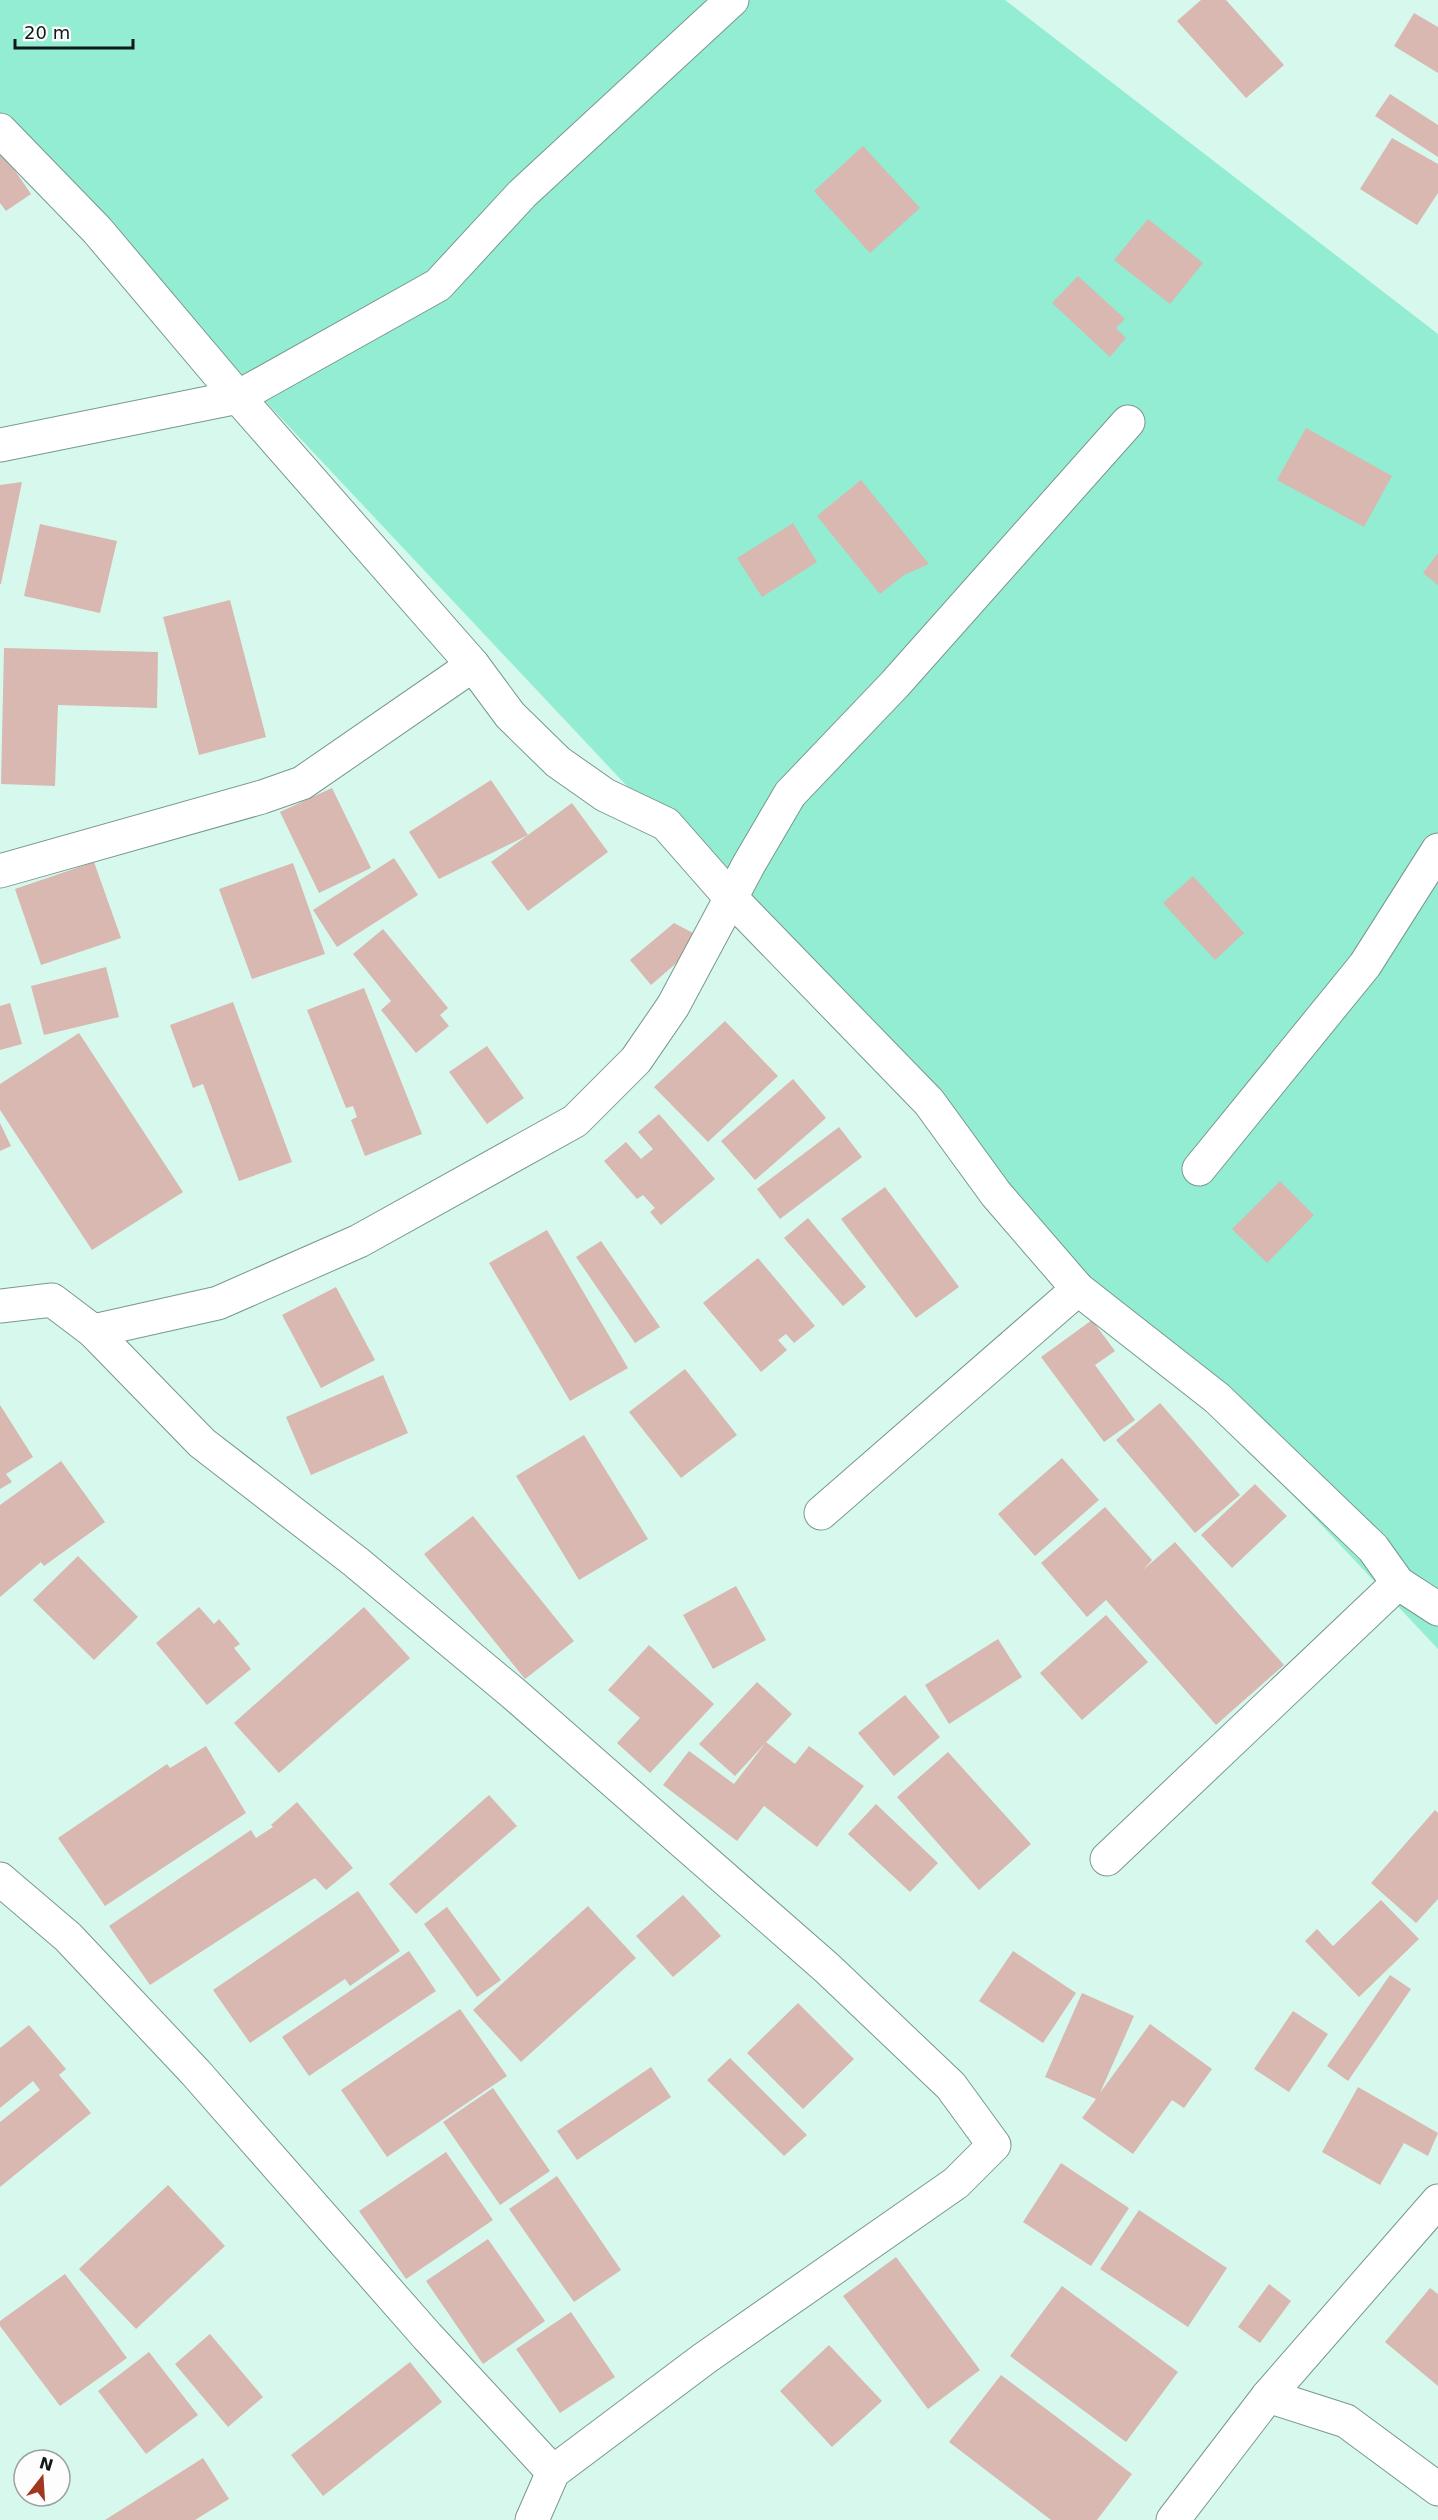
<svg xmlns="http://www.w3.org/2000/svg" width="1438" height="2520" viewBox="0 0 1438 2520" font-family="'DejaVu Sans',sans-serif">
  <rect width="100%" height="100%" fill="#d7f9ed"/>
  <!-- green -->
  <path fill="#93edd2" d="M0,0H1005L1438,334V1649L0,119Z"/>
  <!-- building -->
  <g fill="#d8b8b0">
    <path d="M1201,0H1226L1284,65L1246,98L1177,21Z"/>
    <path d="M1414,13L1438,27V73L1394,46Z"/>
    <path d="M1390,94L1438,125V157L1375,116Z"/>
    <path d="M1392,138L1438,164V193L1417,225L1360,189Z"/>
    <path d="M863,146L920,208L870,253L814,191Z"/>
    <path d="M0,149L31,194L6,211L0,203Z"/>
    <path d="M1148,219L1203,263L1170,304L1114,260Z"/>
    <path d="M1078,276L1125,319L1116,328L1126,338L1110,357L1052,303Z"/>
    <path d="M1306,428L1392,476L1364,527L1277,480Z"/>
    <path d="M861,480L929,564L904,575L880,594L817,516Z"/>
    <path d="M22,482L1,584H0V485Z"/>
    <path d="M793,523L817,562L762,597L737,558Z"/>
    <path d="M40,524L117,541L100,613L24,596Z"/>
    <path d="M1438,553V585L1423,573Z"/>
    <path d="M230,600L266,737L199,755L163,617Z"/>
    <path d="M4,648L158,652L157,708L58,705L55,786L1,784Z"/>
    <path d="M491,780L528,835L439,879L409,832Z"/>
    <path d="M332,788L371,868L319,893L280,812Z"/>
    <path d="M572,803L608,852L528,911L491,862Z"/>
    <path d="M394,858L418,895L337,947L313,910Z"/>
    <path d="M94,862L121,938L41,965L15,889Z"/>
    <path d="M293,863L325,954L252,979L219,889Z"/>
    <path d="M1193,876L1244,933L1215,960L1163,903Z"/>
    <path d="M674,923L693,933L695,947L651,985L630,960Z"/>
    <path d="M383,929L448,1008L440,1015L449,1026L416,1053L381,1010L391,1001L353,954Z"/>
    <path d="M106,967L119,1017L44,1035L31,986Z"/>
    <path d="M364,988L422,1134L365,1156L351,1120L357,1117L353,1106L346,1108L307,1010Z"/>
    <path d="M233,1002L292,1162L239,1181L203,1084L193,1088L170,1025Z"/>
    <path d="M10,1003L22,1044L0,1050V1006Z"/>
    <path d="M725,1021L778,1076L708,1142L654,1087Z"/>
    <path d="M79,1033L183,1192L92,1250L0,1110V1084Z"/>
    <path d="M487,1046L524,1098L487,1124L449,1072Z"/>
    <path d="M793,1079L826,1118L755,1180L721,1141Z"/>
    <path d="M659,1114L715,1179L661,1225L650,1212L655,1208L643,1195L637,1199L604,1161L626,1142L641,1159L653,1149L638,1132Z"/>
    <path d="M0,1123L11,1146L0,1151Z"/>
    <path d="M839,1127L862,1157L780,1219L757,1189Z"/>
    <path d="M1280,1181L1314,1215L1267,1263L1232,1229Z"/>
    <path d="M885,1187L959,1287L916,1318L841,1219Z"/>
    <path d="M808,1218L866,1287L843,1306L784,1238Z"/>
    <path d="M547,1230L628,1368L570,1401L489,1263Z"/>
    <path d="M601,1241L660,1327L635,1343L576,1257Z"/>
    <path d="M758,1258L815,1326L794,1343L786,1334L778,1340L787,1350L761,1372L703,1303Z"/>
    <path d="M336,1287L375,1360L321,1388L282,1315Z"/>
    <path d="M1092,1320L1115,1351L1095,1365L1135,1420L1104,1442L1041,1357Z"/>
    <path d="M685,1369L737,1435L681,1478L629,1412Z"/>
    <path d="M383,1375L408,1433L311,1475L286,1417Z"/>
    <path d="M1160,1403L1240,1495L1195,1533L1116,1440Z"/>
    <path d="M0,1405L33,1457L6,1474L12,1482L0,1489Z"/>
    <path d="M584,1435L648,1539L579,1580L516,1476Z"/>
    <path d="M1062,1458L1099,1500L1035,1556L998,1514Z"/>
    <path d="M61,1461L105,1522L44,1566L41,1562L0,1597V1505Z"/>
    <path d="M1255,1484L1287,1516L1232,1568L1201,1535Z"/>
    <path d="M1105,1507L1152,1560L1143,1570L1175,1542L1284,1665L1216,1725L1106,1600L1087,1617L1041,1563Z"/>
    <path d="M473,1516L574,1641L525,1679L424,1554Z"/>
    <path d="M78,1556L138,1617L94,1660L33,1600Z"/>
    <path d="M736,1586L766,1640L713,1669L683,1615Z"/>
    <path d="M199,1607L214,1624L219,1619L240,1644L234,1648L251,1669L207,1705L156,1643Z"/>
    <path d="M364,1607L410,1658L279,1773L234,1723Z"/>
    <path d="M1106,1615L1148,1662L1082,1720L1040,1673Z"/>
    <path d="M998,1639L1022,1677L949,1724L925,1685Z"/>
    <path d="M649,1645L714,1704L650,1773L617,1743L640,1718L608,1690Z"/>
    <path d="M757,1682L792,1714L735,1776L699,1744Z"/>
    <path d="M905,1695L940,1737L894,1776L858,1733Z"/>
    <path d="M766,1742L795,1764L809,1746L864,1786L817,1847L764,1806L737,1841L663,1785L689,1751L734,1784Z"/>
    <path d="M206,1746L246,1813L105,1906L58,1838L167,1764L170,1768Z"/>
    <path d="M948,1752L1031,1844L979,1890L897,1797Z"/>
    <path d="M489,1795L517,1826L416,1914L389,1884Z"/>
    <path d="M297,1802L353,1868L326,1890L315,1878L150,1985L109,1926L251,1830L256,1838L273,1827L271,1825Z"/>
    <path d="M876,1804L938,1863L910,1892L848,1834Z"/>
    <path d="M1435,1810L1438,1813V1899L1416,1923L1371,1883Z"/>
    <path d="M358,1891L400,1951L350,1986L345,1979L250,2043L213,1990Z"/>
    <path d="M683,1895L721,1936L673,1977L636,1936Z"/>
    <path d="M1381,1900L1419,1939L1359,1997L1305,1941L1317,1929L1333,1946Z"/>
    <path d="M588,1906L636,1958L521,2062L473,2010Z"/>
    <path d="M447,1907L501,1980L477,1997L424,1924Z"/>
    <path d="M409,1951L436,1991L309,2076L282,2037Z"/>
    <path d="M1013,1951L1076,1993L1043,2043L979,2001Z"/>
    <path d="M1390,1975L1411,1989L1348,2081L1327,2066Z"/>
    <path d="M1082,1993L1134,2016L1100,2093L1150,2024L1212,2069L1184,2108L1172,2100L1133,2154L1082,2118L1096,2099L1045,2077Z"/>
    <path d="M798,2003L854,2059L803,2109L747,2053Z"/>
    <path d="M460,2009L507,2076L387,2157L341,2090Z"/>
    <path d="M1293,2011L1328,2034L1289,2092L1254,2069Z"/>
    <path d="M29,2025L66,2069L59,2075L91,2113L0,2187V2122L40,2090L33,2081L0,2108V2048Z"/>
    <path d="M730,2058L807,2135L784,2156L707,2080Z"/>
    <path d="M651,2067L671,2097L577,2160L557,2131Z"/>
    <path d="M1358,2087L1438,2133L1428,2156L1404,2143L1380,2185L1322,2152Z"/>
    <path d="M493,2088L550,2171L500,2205L443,2122Z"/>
    <path d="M446,2152L493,2220L406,2279L359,2211Z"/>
    <path d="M1061,2163L1129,2208L1091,2266L1023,2222Z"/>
    <path d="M557,2176L621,2270L574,2302L509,2209Z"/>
    <path d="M168,2185L225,2246L136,2329L79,2269Z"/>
    <path d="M1139,2210L1227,2268L1188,2327L1100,2269Z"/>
    <path d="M488,2239L545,2321L483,2364L426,2281Z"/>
    <path d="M896,2257L980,2370L928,2409L843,2296Z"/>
    <path d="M65,2274L127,2358L60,2406L0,2326V2321Z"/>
    <path d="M1269,2284L1291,2301L1260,2343L1238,2327Z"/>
    <path d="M1062,2286L1178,2372L1126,2442L1010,2356Z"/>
    <path d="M1430,2288L1438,2294V2386L1385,2342Z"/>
    <path d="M571,2312L615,2377L560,2413L516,2349Z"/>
    <path d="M210,2334L263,2397L228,2427L175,2364Z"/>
    <path d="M829,2345L882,2401L832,2447L780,2391Z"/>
    <path d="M149,2352L198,2415L146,2454L98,2391Z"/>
    <path d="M410,2362L442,2402L323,2496L291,2455Z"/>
    <path d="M1001,2375L1132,2474L1097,2520H1051L949,2442Z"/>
    <path d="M203,2458L229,2499L195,2520H105Z"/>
  </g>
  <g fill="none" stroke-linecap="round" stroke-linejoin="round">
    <!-- minor casing -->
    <g stroke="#78988d" stroke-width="35">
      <g id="minor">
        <path d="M0,130L97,230L238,397L473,665L510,715L558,762L605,795L666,824L731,898L929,1102L996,1194L1078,1289L1217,1398L1373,1548L1398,1583L1438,1609"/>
        <path d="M0,445L238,397L438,285L522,194L732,0"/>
        <path d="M0,871L262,797L302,783L473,665"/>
        <path d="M1199,1169L1365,965L1438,850"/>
        <path d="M0,1306L52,1300L93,1331L202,1443L356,1562L513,1693L827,1968L951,2086L994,2145L956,2183L705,2358L553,2472L532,2520"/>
        <path d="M93,1331L218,1303L359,1241L575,1121L636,1060L673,1006L749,864L790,794L895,684L1128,422"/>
        <path d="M821,1513L1078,1289"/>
        <path d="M1107,1859L1398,1583"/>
        <path d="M0,1879L68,1937L196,2073L427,2336L553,2472"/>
        <path d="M1268,2396L1346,2421L1438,2489"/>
        <path d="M1173,2520L1268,2396L1438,2201"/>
      </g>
    </g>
    <!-- minor -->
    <use href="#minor" stroke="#fff" stroke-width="33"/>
  </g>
  <!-- north arrow -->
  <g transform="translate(42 2478) rotate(17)"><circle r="28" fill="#fdfdfd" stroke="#9da2a1" stroke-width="1.5"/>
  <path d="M0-4.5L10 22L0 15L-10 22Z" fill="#a03720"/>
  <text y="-9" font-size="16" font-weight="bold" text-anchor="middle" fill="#0d1a16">N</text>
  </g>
  <!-- scale -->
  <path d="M15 39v9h118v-9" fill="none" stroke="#0d1a16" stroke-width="3"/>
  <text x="24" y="39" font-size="18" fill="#0d1a16" stroke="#fdfdfd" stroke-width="4.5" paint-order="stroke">20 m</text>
</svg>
